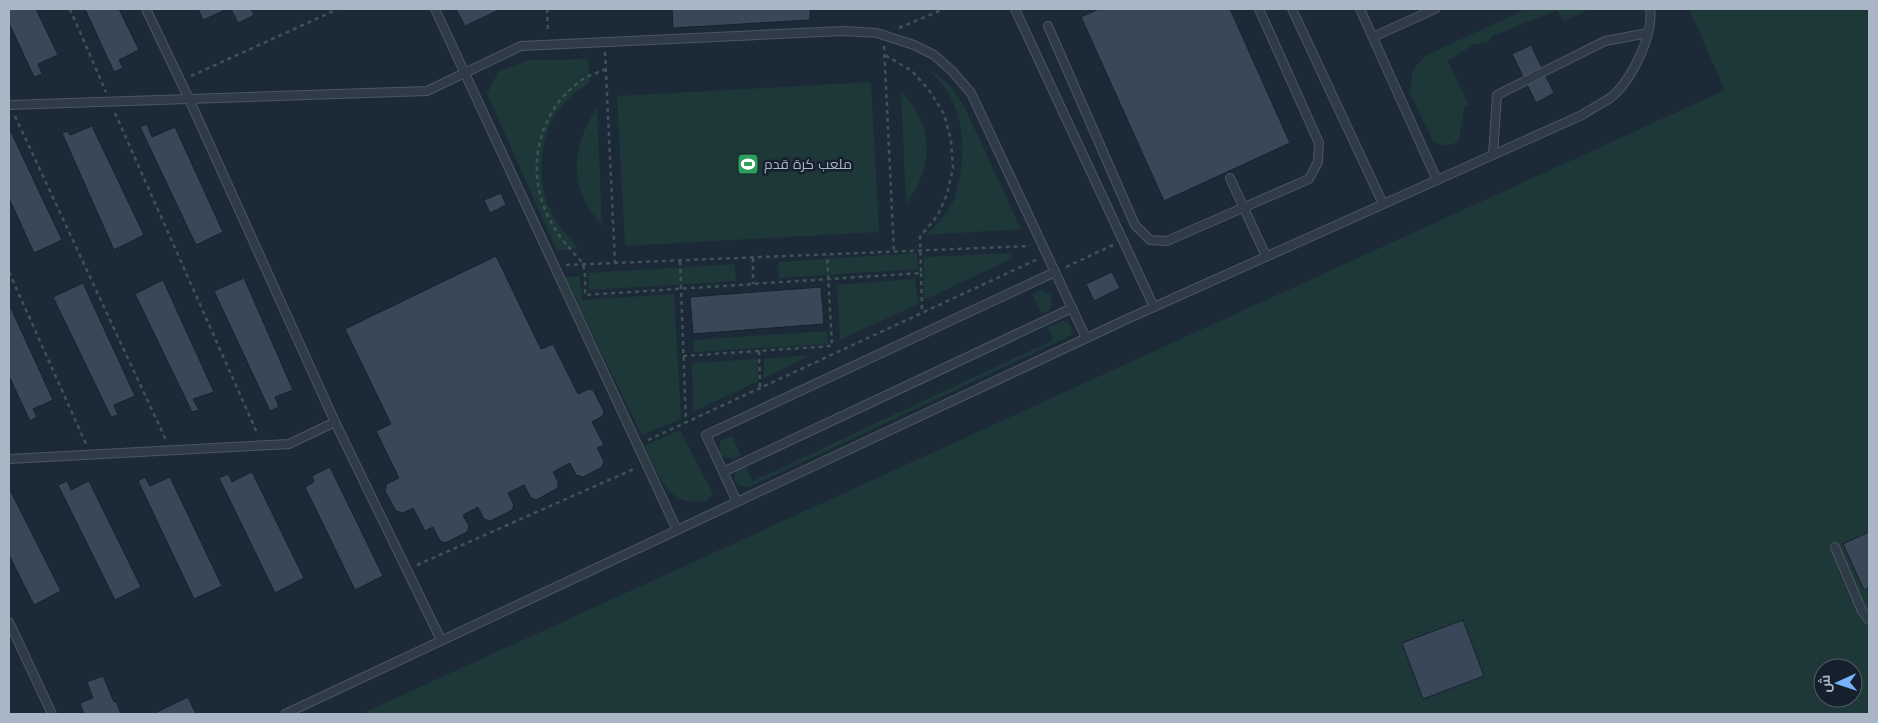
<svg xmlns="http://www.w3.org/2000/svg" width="1878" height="723" viewBox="0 0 1878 723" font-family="Jost,Cairo,sans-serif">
  <rect width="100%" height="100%" fill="#1c2a37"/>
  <!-- green -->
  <g fill="#1e3738" fill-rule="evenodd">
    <path d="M1526,9H1584L1586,11L1563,21L1557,10L1492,36L1487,43L1474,44L1448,61L1469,105L1464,108L1459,140C1450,147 1445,146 1434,142L1410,94L1412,71L1425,56Z"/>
    <path d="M1689,9H1869V714H361L1725,90ZM1823,668H1853V698H1823Z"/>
    <path d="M588,59L590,83C580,89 570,96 563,104C540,131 535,176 549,207C556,222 567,236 578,248L557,251L487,94L498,72L528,60Z"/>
    <path d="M926,67L949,84L965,108L1021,229L926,235C936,225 946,215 953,202C956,197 956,189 958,183C966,153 964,114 944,87C939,80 932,74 926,67Z"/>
    <path d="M871,82L879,232L625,246L617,96Z"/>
    <path d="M901,92C935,127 934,166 906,204Z"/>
    <path d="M597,108L602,225C568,189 570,148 597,108Z"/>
    <path d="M917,253L918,269L779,278L778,262Z"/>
    <path d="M1010,253L1013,258L924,300V257Z"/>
    <path d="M735,264L736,281L589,290L588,273Z"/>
    <path d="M580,276L582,300L674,294L681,419L642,435L564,277Z"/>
    <path d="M915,279L918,304L840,340L837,285Z"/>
    <path d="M1041,290L1050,294L1052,304L1049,310L1042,314L1032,294Z"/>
    <path d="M1063,321L1068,322L1073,331L1070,336L752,486C744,488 738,487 734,480L736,472L746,467L753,481L1053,340L1048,327Z"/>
    <path d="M827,331L828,344L694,352L693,340Z"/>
    <path d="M812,355L764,378V359Z"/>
    <path d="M757,359L758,381L693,412L692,363Z"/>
    <path d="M680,430L713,494L707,501C699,501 690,502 683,500C662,492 654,465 644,446Z"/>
    <path d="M732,436L741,455L734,459L722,457C718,450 719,446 721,440Z"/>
  </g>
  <!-- building -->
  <g fill="#384858" stroke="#18222e">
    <path d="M9,9H36L58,55L38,64L42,74L34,77L9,23Z"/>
    <path d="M85,9H119L139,50L119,60L123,68L114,72Z"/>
    <path d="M198,9H227L203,20Z"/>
    <path d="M231,9H251L254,15L238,23Z"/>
    <path d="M456,9H501L465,26Z"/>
    <path d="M672,9H810V20L673,28Z"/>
    <path d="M1099,9H1230L1290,143L1164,201L1081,17Z"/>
    <path d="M1531,45L1554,93L1536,103L1512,54Z"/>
    <path d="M147,124L152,137L175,127L223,232L196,245L140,127Z"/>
    <path d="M92,126L144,235L114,250L62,133L68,131L70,135Z"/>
    <path d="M9,130H10L62,240L34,253L9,198Z"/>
    <path d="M501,193L506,205L490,213L484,200Z"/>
    <path d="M496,256L541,349L553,344L578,394L589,389L593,390L604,411L603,416L592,422L604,445L597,448L604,461L602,467L583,477L576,475L570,463L553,472L558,482V488L536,500L531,498L524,485L508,493L514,505L512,510L490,521L484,519L478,507L463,515L469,526L467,532L445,543L440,541L433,527L425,531L413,508L403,513L396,511L385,491L387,484L399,478L376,431L391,424L345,329Z"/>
    <path d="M1112,272L1120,288L1094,301L1086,284Z"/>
    <path d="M244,278L293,390L275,397L279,407L270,411L214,291Z"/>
    <path d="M163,280L214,392L193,399L199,410L192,412L135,294Z"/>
    <path d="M83,283L135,396L114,405L118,415L111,417L53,297Z"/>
    <path d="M821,287L824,324L693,334L690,297Z"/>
    <path d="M9,304L53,400L33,409L37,417L30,421L9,376Z"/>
    <path d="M330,467L383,576L355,590L305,487L314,482L312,476Z"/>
    <path d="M252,472L304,578L275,593L219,478L228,474L232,482Z"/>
    <path d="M145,477L150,486L170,477L222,586L194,599L138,481Z"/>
    <path d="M67,481L71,490L89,481L141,587L115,600L58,485Z"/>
    <path d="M9,488L61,591L34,605L9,555Z"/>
    <path d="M1869,532V587L1864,590L1843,544Z"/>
    <path d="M1463,620L1484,676L1423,699L1402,643Z"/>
    <path d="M103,676L114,702L116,701L121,714H84L80,703L93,698L87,682Z"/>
    <path d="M188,697L196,714H157V712Z"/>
  </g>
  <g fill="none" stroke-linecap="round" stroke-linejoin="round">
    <!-- lane casing -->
    <g stroke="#4b5663" stroke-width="10">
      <g id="lane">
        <path d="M146,9L189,99L335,422L441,640"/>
        <path d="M435,9L677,530"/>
        <path d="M1015,9L1154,307"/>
        <path d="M1292,9L1383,204"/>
        <path d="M1360,9L1437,180"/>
        <path d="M1048,26L1135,225L1150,240L1167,241L1309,179L1318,162L1319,143L1259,9"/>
        <path d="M1373,37L1435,9"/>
        <path d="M9,105L427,91L521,46L844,31L877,33L914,45L934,55L952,71L971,93L1086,338"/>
        <path d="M1493,155L1497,95L1605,41L1648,33"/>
        <path d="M1230,178L1266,256"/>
        <path d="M9,459L289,444L335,422"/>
        <path d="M723,472L1072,308"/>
        <path d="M737,502L706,435L1055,272"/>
        <path d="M1835,547L1862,611L1869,620"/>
        <path d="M9,622L52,714"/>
        <path d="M285,714L1125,320L1582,115C1592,108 1606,102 1615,94C1633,76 1654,34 1650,9"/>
      </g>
    </g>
    <!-- path -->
    <g stroke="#3c5456" stroke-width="2.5" stroke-dasharray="4 4" stroke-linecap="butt">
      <path d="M70,9L106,92"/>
      <path d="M547,9L548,33"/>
      <path d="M899,28L944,9"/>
      <path d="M884,46L894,252"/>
      <path d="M605,52L615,263"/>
      <path d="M606,69C597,73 586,76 579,82C535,115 525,176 551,222C556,232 564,242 571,250C574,254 581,260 583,265C586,273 585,286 585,295L921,273L920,237L938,215L947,194L953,168L951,140L944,114L929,90L912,71L885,55"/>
      <path d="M191,76L338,9"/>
      <path d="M115,113L258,435"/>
      <path d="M15,116L166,440"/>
      <path d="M753,258V284"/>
      <path d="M680,261L686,422"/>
      <path d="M566,265L1030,246"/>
      <path d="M1066,267L1113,245"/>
      <path d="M9,272L86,444"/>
      <path d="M921,273L922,311"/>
      <path d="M759,351L760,387"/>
      <path d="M683,356L832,346L827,255"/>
      <path d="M648,440L1038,259"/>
      <path d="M417,565L636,468"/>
    </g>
    <!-- lane -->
    <use href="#lane" stroke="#303b48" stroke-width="8"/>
  </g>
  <!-- icons -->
  <defs>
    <g id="stadium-square" transform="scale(1.125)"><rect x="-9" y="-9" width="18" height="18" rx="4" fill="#2e9e5b" stroke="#16202c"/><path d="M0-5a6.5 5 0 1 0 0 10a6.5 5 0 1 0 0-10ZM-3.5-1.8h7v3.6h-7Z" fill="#fff"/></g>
  </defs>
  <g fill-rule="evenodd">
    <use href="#stadium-square" x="748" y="164"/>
  </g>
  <g text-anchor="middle" stroke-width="5" stroke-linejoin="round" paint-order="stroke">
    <!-- poi labels -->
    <g font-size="14" fill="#a9b6c5" stroke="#16202c" text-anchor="start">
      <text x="764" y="169">ملعب كرة قدم</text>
    </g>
  </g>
  <!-- border -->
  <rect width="1878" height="723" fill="none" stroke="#a9b6c5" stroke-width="20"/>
  <!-- north arrow -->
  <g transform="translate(1838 683) rotate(267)"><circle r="24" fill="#16202c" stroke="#515c69"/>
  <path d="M0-4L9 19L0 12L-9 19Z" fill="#75b3ff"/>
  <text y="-8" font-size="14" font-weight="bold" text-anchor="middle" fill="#a9b6c5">ش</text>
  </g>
</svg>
